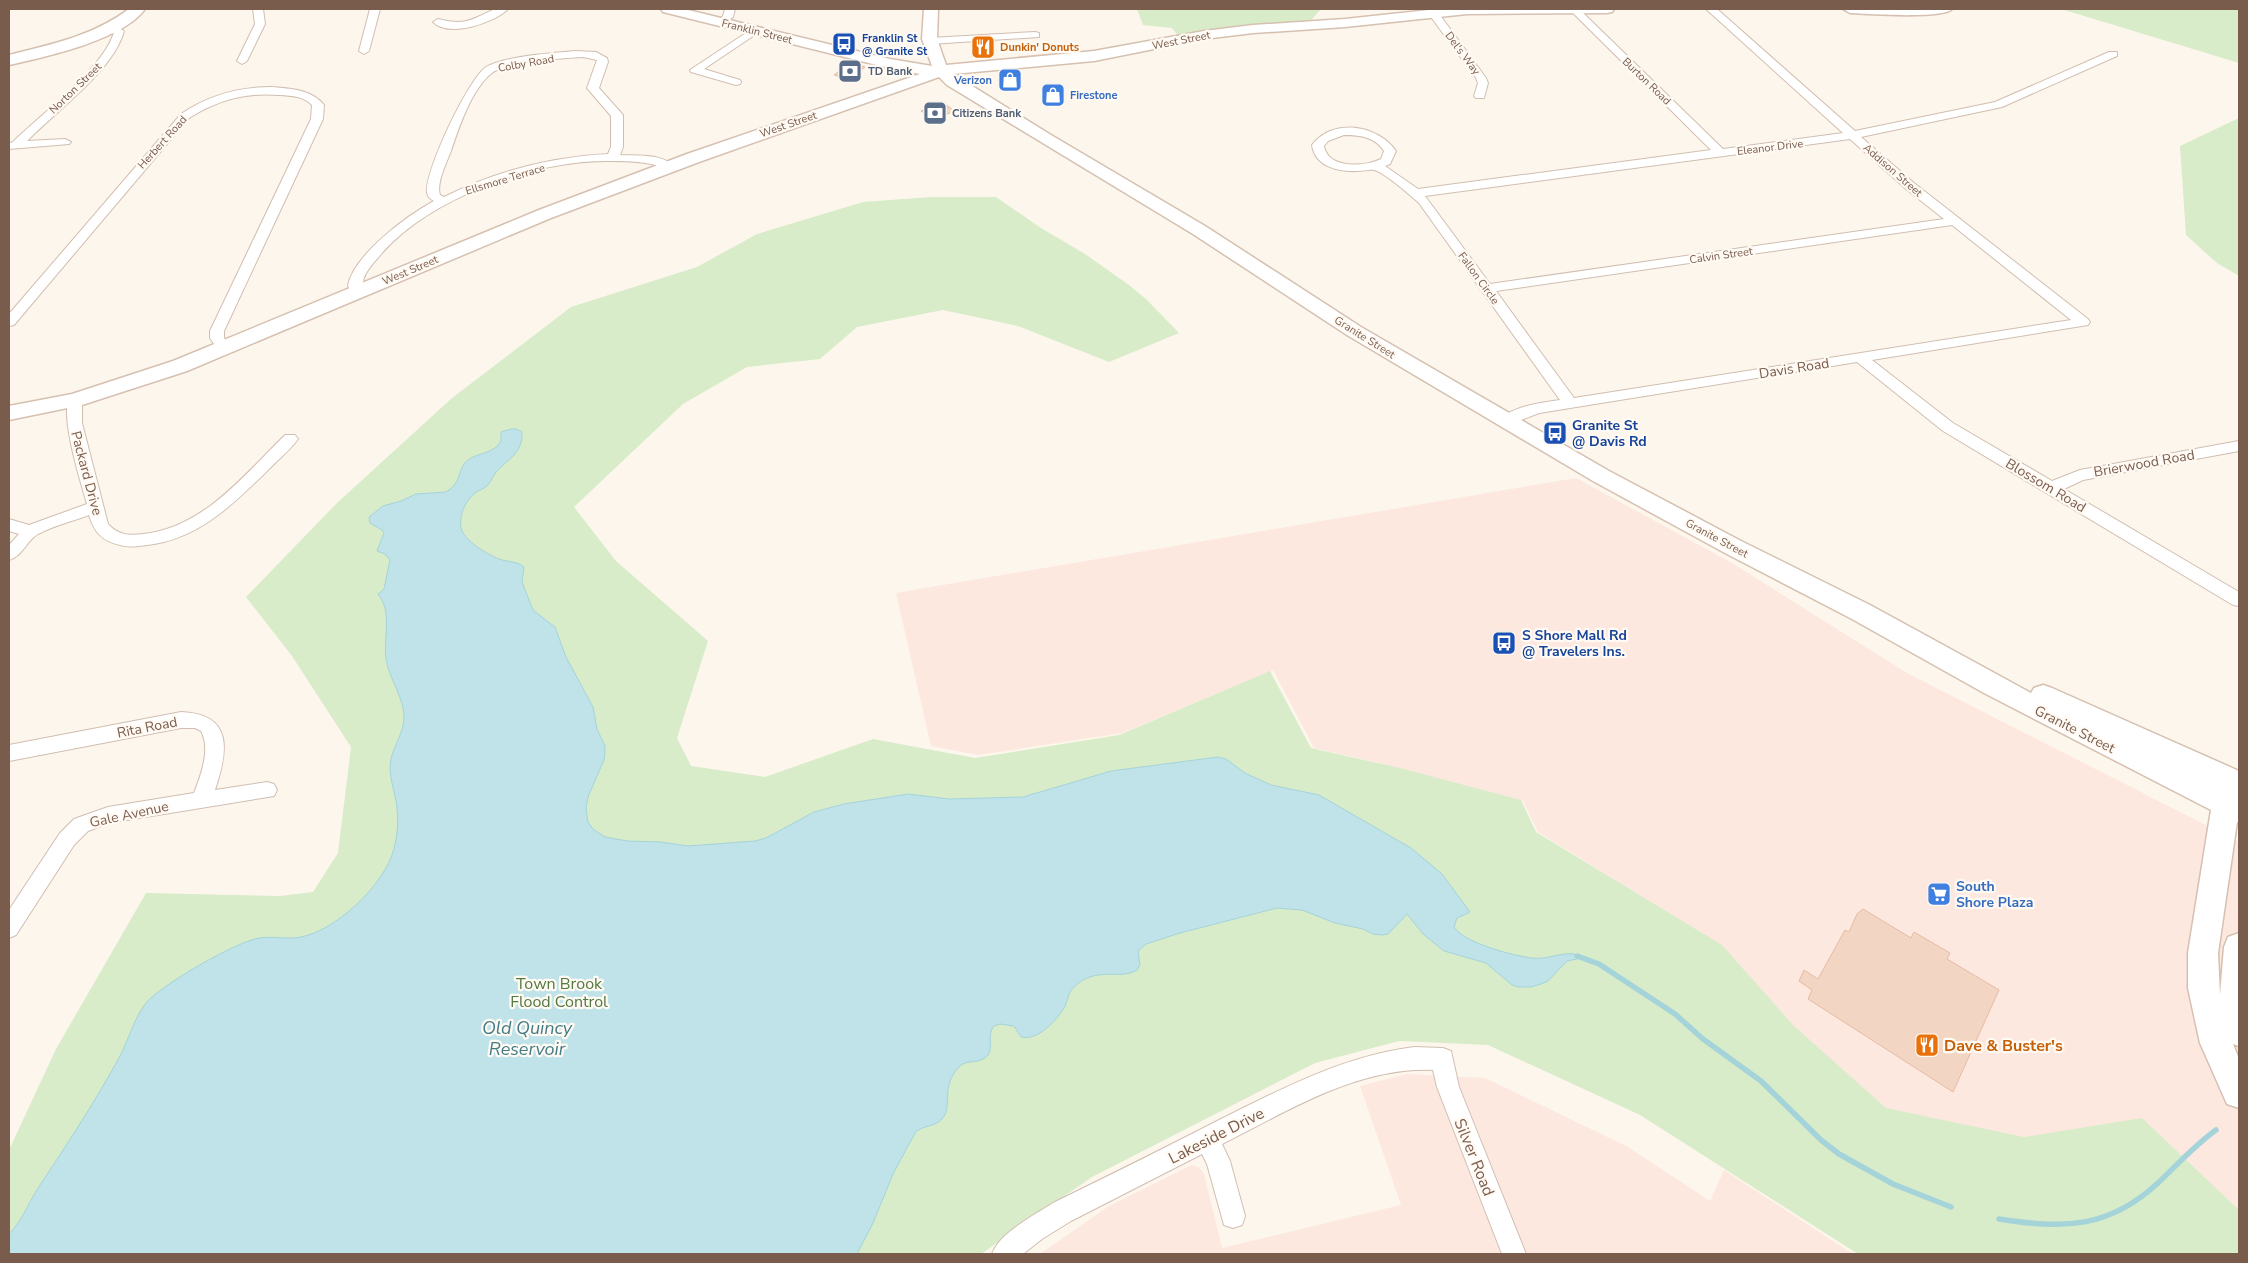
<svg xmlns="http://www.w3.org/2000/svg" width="2248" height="1263" viewBox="0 0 2248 1263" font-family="'Nunito Sans',sans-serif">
  <rect width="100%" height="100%" fill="#fdf6ec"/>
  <!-- commercial -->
  <g fill="#fde8e0">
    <path d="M1576,478L1732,563L1907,673L2239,842V1214L2025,1142L1887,1111L1794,1027L1723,947L1538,832L1523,801L1375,762L1314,748L1273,670L1122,733L978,755L931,746L896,593Z"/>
    <path d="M1407,1074L1485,1078L1628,1147L1710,1201L1724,1170L1853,1254H1040L1109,1206L1192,1165L1199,1167L1204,1174L1222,1248L1401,1205L1360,1086Z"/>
  </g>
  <!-- green -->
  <g fill="#d8ecc9">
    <path d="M1137,9H1321L1310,21L1242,26L1178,36L1172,28L1143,25Z"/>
    <path d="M2061,9H2239V63Z"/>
    <path d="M2239,118V276L2217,263L2186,235L2180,146Z"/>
    <path d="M931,197H996L1041,228L1085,254L1129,285L1146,299L1179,333L1109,362L1018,326L943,310L857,327L820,359L747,367L683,404L574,507L616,561L708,641L677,738L691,766L765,777L873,739L975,758L1119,735L1270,671L1311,748L1400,768L1521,800L1536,832L1722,945L1793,1025L1886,1108L2024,1137L2142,1118L2239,1210V1254H1858L1640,1115L1488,1045L1399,1041L1315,1063L1092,1177L981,1254H9V1150L56,1049L146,893L280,896L313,892L338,853L351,747L292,656L246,597L337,503L452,398L571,307L697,267L757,234L863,202Z"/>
  </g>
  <!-- water -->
  <path fill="#bfe3e8" stroke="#a5d3da" d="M511,429H517L522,432C523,453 508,459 496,472C493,476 491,481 488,485C484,489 479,490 475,493C465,501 459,515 461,528C464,541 487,554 499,559C507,562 517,561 524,567L522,582L531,605L534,611L555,627L566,657L593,707L597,729L605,746V753L604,760L588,797L586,808L588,822L593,829L605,837L627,841L660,842L688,846L755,841L766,838L814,812L844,804L908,794L949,799L1023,797L1111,771L1218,757L1226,759L1245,773L1271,785L1319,795L1411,848L1442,874L1470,912L1457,918L1454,927C1464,943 1514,956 1532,958C1547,960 1561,952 1574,954L1577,959L1567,961L1548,981L1541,984L1531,987H1518L1512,985L1486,963L1444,951L1423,934L1407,914L1388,934L1382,935L1373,934L1363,929L1335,923L1302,910L1277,908L1180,933L1146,944L1138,951L1140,965L1137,970C1119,981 1097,965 1074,987C1068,992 1068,1001 1064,1008C1056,1021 1038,1041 1021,1037L1014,1026L1000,1024L994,1026C986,1036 994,1047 988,1055C980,1065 967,1059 960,1066C939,1087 954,1105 942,1119C935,1127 922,1125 915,1133L893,1174L873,1223L857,1254H9V1234C23,1220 29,1201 40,1185C68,1143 96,1100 120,1056C129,1039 134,1018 146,1003C161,985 231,945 255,939C270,935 285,940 301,937C336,930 380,888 392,855C398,838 399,819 396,801C393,785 387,771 392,755C396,743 403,732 404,719C405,699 389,679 386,659C383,637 393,613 378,594L384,589L390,560L385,554L377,551L384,533L382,530L370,523L369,517L383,506L401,501L416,494L446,492C463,482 457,468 468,460C479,452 494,454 501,441V432Z"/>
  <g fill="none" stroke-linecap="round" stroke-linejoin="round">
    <!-- stream -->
    <g stroke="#a5d3da" stroke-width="5.5">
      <path d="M1577,956L1599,964L1675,1014L1703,1039L1761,1081L1821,1140L1839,1154L1893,1184L1951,1207"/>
      <path d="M1999,1219C2064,1229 2109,1229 2159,1182C2178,1164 2195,1145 2216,1130"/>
    </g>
  </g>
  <!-- building -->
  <g fill="#f3d5c3" stroke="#e6bba3">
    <path d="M850,63L865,67L850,79L834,75Z"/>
    <path d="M943,103L955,111L934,119L921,111Z"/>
    <path d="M1863,909L1911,938L1914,932L1950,953L1947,959L1999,990L1953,1092L1808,999L1812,990L1799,981L1804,970L1818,979L1845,930L1849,932L1857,914Z"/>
  </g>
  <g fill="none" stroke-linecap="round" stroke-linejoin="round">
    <!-- street casing -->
    <g stroke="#d1beb0" stroke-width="2">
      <g id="street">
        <path d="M253,9H263L265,24L247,61L242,64L237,61L255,24Z"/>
        <path d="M370,9H380L369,51L364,54L359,51Z"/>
        <path d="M495,9H508C494,23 449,38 433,22L438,19C466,26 470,20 495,9Z"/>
        <path d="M725,9H735L733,17L725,24H717L716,22L723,16Z"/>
        <path d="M1569,9H1579L1723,149L1843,133L1706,9H1717L1855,131L1995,102L2109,52H2117V56L2002,107L1861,137L1914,183L2088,319L2090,322L2088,325L1872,360L1953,423L2052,481L2080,470L2239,441V451L2083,480L2064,489L2239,592V606L2233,605L1943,431L1857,362L1539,413L1511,424H1501L1499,421C1508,407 1544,402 1560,400L1419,203C1410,195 1384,172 1374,170C1370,169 1363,171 1358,171C1339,172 1315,167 1312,145C1333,117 1378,125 1396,151L1390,164L1385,166L1418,189L1711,150ZM1344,135C1360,135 1375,137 1384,151L1381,159C1364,167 1328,169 1324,146L1328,141ZM1850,139L1906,189L1944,219L1490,284L1425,196ZM1952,225L2071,320L1574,398L1496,291Z"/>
        <path d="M1433,10L1437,11L1486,78L1488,83L1484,98H1476L1474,96L1478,83L1476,78L1428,13Z"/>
        <path d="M112,24L124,31C114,70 55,112 27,141L65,139L71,142L69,144L9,149V143L13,142C40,115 104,68 114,32L107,27Z"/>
        <path d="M755,27L760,30L759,32L704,69L740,80L741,82L740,84L736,85L691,72L690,70Z"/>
        <path d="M1035,32L1039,33V37L930,44L925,41L930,38Z"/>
        <path d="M576,51L596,52L607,58L608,62L599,88L623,115V147L620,155C636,156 663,153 674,167L672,170C665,171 661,167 655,165C641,161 623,161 609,161C535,160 432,197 382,253C374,263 357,278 365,291L363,294H353L348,286C353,255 408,215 434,201C430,199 428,197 427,193C424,173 468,79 486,67C505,56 553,53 576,51ZM583,57L597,60L587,88L611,116V147L608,154C551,157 496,171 444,197L440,195C436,183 447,162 451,151C459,127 472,88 492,73C506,62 564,58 583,57Z"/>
        <path d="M272,87C291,89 311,89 324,105L323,119L224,331V338L231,348L229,351H219L210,338V331L311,119L312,105C303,96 293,96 280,95C246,92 218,100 189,118L14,325L9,326V314L181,114C209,95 238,87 272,87Z"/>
        <path d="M75,395L80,397L82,400V423L108,524C118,535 129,536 143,534C203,528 244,475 285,435H295L298,439C291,449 280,458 271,467C236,502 198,540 147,545C138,546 129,548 120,545C102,541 94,532 89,515C73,521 53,526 38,534C26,541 23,556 9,560V545L19,534L9,531V519L29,525L87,504C81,483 59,414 70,397Z"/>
        <path d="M181,712C234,714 228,751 215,790L267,782L274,784L277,790L274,796L109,823L88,831L74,845L16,935L9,938V910L60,833L74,819L108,807L194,793C201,775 211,749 201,731L195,728H181L9,761V745Z"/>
        <path d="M1414,1047L1443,1048L1451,1051L1459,1087L1526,1254H1502L1437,1087L1433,1070C1357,1067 1288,1111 1222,1144L1230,1161L1245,1216L1242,1225L1233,1228L1224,1225L1207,1164L1202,1154L1071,1221L1042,1239L1023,1254H992C999,1233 1035,1215 1053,1203C1110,1175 1167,1147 1223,1118C1285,1087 1345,1056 1414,1047Z"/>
      </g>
    </g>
    <!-- secondary casing -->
    <g stroke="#d6c0b0" stroke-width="3">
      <g id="secondary">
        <path d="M129,9H145C123,40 45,57 9,65V55C52,44 93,36 129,9Z"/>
        <path d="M661,9H684L890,59L932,66L922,39L924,9H938L937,39L946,65L1094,51L1204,31L1253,25L1345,19L1438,9H1614L1612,12L1607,13L1467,14L1345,27L1253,33L1204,39L1094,61L953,74L1051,135L1205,226L1361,327L1609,471L1741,541L1870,605L2031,693L2034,688L2043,685L2052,688L2239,771V823L2237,822L2218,953L2220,995L2224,947L2228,937L2239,933V1046L2233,1044L2239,1059V1108L2227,1104L2200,1043L2188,988V953L2211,810L1984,693L1852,619L1725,553L1593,481L1347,335L1193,234L947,85L939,77L699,162L551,218L187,371L82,405L9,420V406L72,394L173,361L539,210L687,154L920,74L885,67L663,12Z"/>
        <path d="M1843,9H1952C1944,19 1866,14 1850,13Z"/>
      </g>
    </g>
    <!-- street -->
    <use href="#street" fill="#fff" fill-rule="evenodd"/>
    <!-- secondary -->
    <use href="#secondary" fill="#fff" fill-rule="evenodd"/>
  </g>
  <!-- icons -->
  <defs>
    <g id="bus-square" transform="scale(1.25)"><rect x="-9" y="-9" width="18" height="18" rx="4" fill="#1a4fb4" stroke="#fffaf3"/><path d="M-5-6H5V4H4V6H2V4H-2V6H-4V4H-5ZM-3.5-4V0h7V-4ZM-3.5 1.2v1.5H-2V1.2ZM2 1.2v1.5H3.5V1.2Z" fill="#fff"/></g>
    <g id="restaurant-square" transform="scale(1.25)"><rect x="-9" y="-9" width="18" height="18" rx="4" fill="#e8710a" stroke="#fffaf3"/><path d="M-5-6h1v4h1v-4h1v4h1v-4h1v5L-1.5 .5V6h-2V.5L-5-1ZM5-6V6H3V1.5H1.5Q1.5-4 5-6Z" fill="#fff"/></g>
    <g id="bank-square" transform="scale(1.25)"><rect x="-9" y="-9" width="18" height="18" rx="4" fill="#5c6f8a" stroke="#fffaf3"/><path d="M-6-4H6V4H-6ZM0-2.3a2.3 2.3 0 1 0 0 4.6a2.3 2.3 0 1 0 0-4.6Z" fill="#fff"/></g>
    <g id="shop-square" transform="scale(1.25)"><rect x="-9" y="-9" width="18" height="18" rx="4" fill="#3f7fe0" stroke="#fffaf3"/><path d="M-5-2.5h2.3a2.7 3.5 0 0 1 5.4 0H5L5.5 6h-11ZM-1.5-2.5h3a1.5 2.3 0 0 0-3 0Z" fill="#fff"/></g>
    <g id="supermarket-square" transform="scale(1.25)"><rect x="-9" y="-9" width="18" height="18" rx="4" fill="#3f7fe0" stroke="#fffaf3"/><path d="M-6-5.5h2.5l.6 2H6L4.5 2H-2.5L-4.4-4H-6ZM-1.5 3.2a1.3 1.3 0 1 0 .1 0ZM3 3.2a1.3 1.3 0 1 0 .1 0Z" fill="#fff"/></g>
  </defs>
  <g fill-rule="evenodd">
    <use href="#bus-square" x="844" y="44"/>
    <use href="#restaurant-square" x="983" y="47"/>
    <use href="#bank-square" x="850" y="71"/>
    <use href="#shop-square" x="1010" y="80"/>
    <use href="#shop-square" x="1053" y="95"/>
    <use href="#bank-square" x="935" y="113"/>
    <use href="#bus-square" x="1555" y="433"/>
    <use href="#bus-square" x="1504" y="643"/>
    <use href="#supermarket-square" x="1939" y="894"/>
    <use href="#restaurant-square" x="1927" y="1045"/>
  </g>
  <g text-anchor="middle" stroke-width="4.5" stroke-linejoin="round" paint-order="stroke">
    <!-- far-street labels -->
    <g font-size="11" fill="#7a5c4d" stroke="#fffaf3">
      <text transform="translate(757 31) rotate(14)" y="4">Franklin Street</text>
      <text transform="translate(1181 40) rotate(-11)" y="4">West Street</text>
      <text transform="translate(1463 53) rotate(53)" y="4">Del's Way</text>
      <text transform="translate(526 63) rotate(-10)" y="4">Colby Road</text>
      <text transform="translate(1647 81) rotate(44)" y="4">Burton Road</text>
      <text transform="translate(75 88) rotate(-44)" y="4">Norton Street</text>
      <text transform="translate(788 124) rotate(-19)" y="4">West Street</text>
      <text transform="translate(162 142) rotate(-48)" y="4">Herbert Road</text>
      <text transform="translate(1770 147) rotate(-7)" y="4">Eleanor Drive</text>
      <text transform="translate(1893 170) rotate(41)" y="4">Addison Street</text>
      <text transform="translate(505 179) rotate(-17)" y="4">Ellsmore Terrace</text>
      <text transform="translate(1721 255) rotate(-8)" y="4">Calvin Street</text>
      <text transform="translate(410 270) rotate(-23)" y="4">West Street</text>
      <text transform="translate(1479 278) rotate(54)" y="4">Fallon Circle</text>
      <text transform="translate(1365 337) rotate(32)" y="4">Granite Street</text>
      <text transform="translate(1717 538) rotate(28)" y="4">Granite Street</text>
    </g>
    <!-- far-transit labels -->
    <g font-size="11" font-weight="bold" fill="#164399" stroke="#fffaf3" text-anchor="start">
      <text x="862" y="42">Franklin St<tspan x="862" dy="13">@ Granite St</tspan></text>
    </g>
    <!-- far-food labels -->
    <g font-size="11" font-weight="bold" fill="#c56008" stroke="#fffaf3" text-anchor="start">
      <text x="1000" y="51">Dunkin' Donuts</text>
    </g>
    <!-- far-service labels -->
    <g font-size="11" font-weight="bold" fill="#4e5e75" stroke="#fffaf3" text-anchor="start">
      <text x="868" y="75">TD Bank</text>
      <text x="952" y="117">Citizens Bank</text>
    </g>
    <!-- far-shop labels -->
    <g font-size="11" font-weight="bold" fill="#366cbe" stroke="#fffaf3" text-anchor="end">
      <text x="992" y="84">Verizon</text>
      <text x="1070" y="99" text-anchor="start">Firestone</text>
    </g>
    <!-- street labels -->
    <g font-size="14" fill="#7a5c4d" stroke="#fffaf3">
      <text transform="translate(1794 368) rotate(-9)" y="5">Davis Road</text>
      <text transform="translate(2144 463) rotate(-10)" y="5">Brierwood Road</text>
      <text transform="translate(87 473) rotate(75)" y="5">Packard Drive</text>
      <text transform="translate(2046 485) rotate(31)" y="5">Blossom Road</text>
      <text transform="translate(147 727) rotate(-11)" y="5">Rita Road</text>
      <text transform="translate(2075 729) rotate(27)" y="5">Granite Street</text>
      <text transform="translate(129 814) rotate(-12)" y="5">Gale Avenue</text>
    </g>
    <!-- transit labels -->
    <g font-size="14" font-weight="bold" fill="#164399" stroke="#fffaf3" text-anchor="start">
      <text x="1572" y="430">Granite St<tspan x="1572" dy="16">@ Davis Rd</tspan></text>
      <text x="1522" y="640">S Shore Mall Rd<tspan x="1522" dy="16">@ Travelers Ins.</tspan></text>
    </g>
    <!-- shop labels -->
    <g font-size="14" font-weight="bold" fill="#366cbe" stroke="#fffaf3" text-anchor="start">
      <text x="1956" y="891">South<tspan x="1956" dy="16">Shore Plaza</tspan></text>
    </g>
    <!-- near-park labels -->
    <g font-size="16" fill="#537a41" stroke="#fffaf3">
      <text x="559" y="989">Town Brook<tspan x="559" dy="18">Flood Control</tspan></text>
    </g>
    <!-- near-food labels -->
    <g font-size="16" font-weight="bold" fill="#c56008" stroke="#fffaf3" text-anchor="start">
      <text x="1944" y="1051">Dave &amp; Buster's</text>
    </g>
    <!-- near-street labels -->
    <g font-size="16" fill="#7a5c4d" stroke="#fffaf3">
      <text transform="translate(1216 1135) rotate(-27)" y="6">Lakeside Drive</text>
      <text transform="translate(1475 1157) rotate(68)" y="6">Silver Road</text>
    </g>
    <!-- near-water labels -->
    <g font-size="18" font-style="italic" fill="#437c86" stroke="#fffaf3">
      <text x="527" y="1034">Old Quincy<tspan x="527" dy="21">Reservoir</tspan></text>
    </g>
  </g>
  <!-- border -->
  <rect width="2248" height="1263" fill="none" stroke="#7a5c4d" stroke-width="20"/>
</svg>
